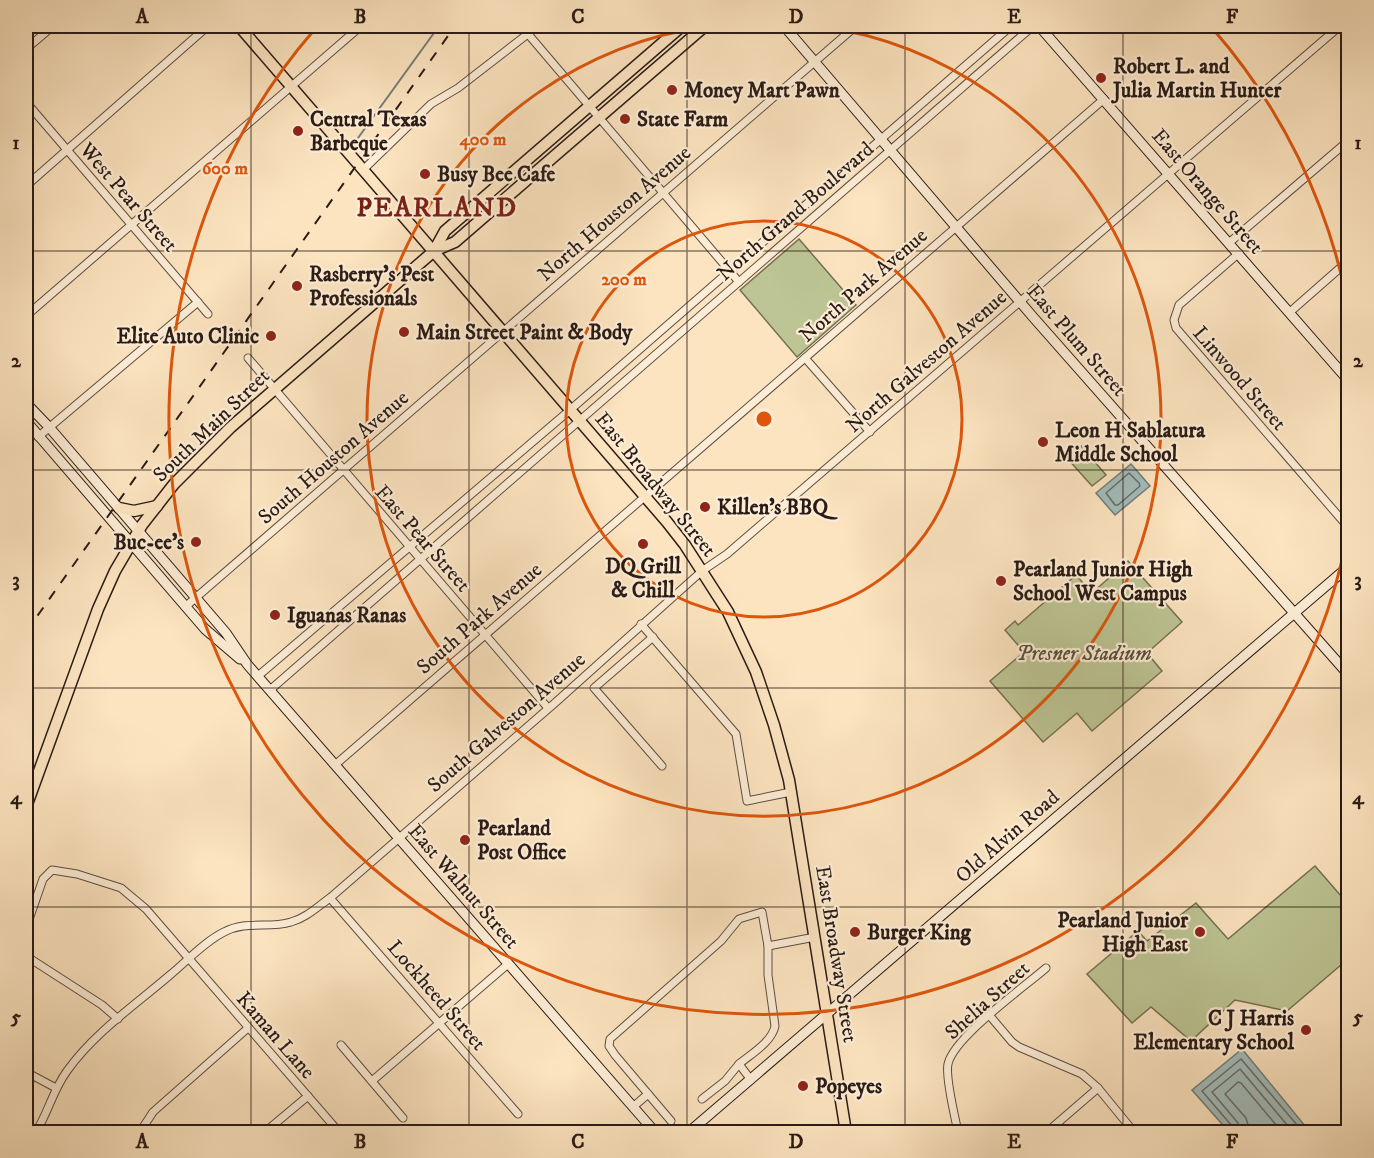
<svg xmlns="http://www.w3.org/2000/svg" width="1374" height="1158" viewBox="0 0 1374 1158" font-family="'IM FELL DW Pica',serif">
  <rect width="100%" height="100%" fill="#fce4c0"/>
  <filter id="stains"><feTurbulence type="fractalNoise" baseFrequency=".00333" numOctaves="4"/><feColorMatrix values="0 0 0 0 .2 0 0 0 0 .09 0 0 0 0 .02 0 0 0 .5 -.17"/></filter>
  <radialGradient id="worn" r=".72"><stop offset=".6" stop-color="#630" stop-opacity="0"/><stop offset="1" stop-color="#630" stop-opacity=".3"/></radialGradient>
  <!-- park -->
  <g fill="#bdc594" stroke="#747054" stroke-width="1.5">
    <path d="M799,239L856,305L797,357L740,290Z"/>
    <path d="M1081,446L1106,475L1092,486L1067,458Z"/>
    <path d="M1128,561L1182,622L1147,653L1162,671L1092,731L1077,713L1043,742L990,681L1024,652L1005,630L1015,621L1018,625L1076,575L1092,593Z"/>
    <path d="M1315,866L1348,904V959L1287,1011L1235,1000L1191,1041L1151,1007L1132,1023L1087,974L1138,931L1147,941L1196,903L1228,939Z"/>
  </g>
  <!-- water -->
  <g fill="#a2bcbb" stroke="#727c79" stroke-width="1.5">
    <path d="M1131,464L1150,486L1115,515L1096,493Z"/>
    <path d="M1242,1049L1310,1132H1229L1192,1090Z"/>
  </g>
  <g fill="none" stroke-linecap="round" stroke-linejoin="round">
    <!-- shore -->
    <g stroke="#666c68" stroke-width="1.5">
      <path d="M1129,473L1139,483L1140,486L1118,505H1115L1106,493Z"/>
      <path d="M1233,1132L1232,1126L1202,1091L1241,1059L1303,1132"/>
      <path d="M1241,1132L1238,1123L1212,1092L1240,1069L1293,1132"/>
      <path d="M1250,1132L1246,1118L1225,1094L1238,1082L1241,1083L1282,1132"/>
    </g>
    <!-- stream -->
    <path stroke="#727c79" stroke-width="2" d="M358,138L439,26"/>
    <!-- street casing -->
    <g stroke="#5e4d40" stroke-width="9">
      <g id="street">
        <path d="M528,34L739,282"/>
        <path d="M26,49L53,26"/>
        <path d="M26,102L208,314"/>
        <path d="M364,169L431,104L458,88L538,26"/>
        <path d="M26,186L208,26"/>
        <path d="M1230,242L1348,141"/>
        <path d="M1239,253L1179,305L1174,320L1176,328L1348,527"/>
        <path d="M1290,312L1348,261"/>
        <path d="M26,316L361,26"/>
        <path d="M248,358L548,708"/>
        <path d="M805,358L870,432"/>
        <path d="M38,437L198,302"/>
        <path d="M185,607L856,26"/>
        <path d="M641,624L736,734L747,801L791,792"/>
        <path d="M653,637L594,688L662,766"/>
        <path d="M258,676L570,410L1011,26"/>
        <path d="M270,690L1033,26"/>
        <path d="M335,765L1104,99"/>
        <path d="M330,898L518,1114"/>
        <path d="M26,928L43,879L52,870L77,874L121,888L146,909L339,1132"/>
        <path d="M26,956L102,1005L118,1019"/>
        <path d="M990,1016L1012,1042L1019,1047L1082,1074L1098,1088L1134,1132"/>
        <path d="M341,1045L403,1118"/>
        <path d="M26,1072L56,1088"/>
        <path d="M751,1080L739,1064C751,1054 772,1042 775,1026L768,975V946"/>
        <path d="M372,1081L508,964"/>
        <path d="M702,1099L725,1081L739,1064"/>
        <path d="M633,1107L648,1094"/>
        <path d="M671,1121L615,1055L609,1046L610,1039L721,941L739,919L762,912L768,946L815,937"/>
        <path d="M36,1132C48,1113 53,1090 67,1071C94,1033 135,1005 170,975C187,961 204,942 224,932C247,920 268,929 291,922C306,918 317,907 330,898L556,702L702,571L727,554L1340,26"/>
        <path d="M140,1132L153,1112L248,1028"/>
        <path d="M265,1132L308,1096"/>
        <path d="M958,1132C955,1117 945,1077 948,1064C954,1037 1023,988 1046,968"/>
        <path d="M1047,1132L1098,1088"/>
      </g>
    </g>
    <!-- secondary casing -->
    <g stroke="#2a1b15" stroke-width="11">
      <g id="secondary">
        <path d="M784,26L1033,317L1348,674"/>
        <path d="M1039,26L1348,380"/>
        <path d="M26,403L49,427L226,633L247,664L655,1132"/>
        <path d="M26,421L205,629L240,659"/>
        <path d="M689,1132L1348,567"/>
      </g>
    </g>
    <!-- primary casing -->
    <g stroke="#2a1b15" stroke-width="13">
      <g id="primary">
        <path d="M239,26L667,522L685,545L728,612L756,672L774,725L789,780L846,1132"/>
        <path d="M434,251L445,231L682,26"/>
        <path d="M119,508L134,511L157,506"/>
        <path d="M26,807L98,609L115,571L142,525L174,484L231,427L434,251L455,242L705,26"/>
      </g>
    </g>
    <!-- street -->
    <use href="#street" stroke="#fdedd6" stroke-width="7"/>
    <!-- secondary -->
    <use href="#secondary" stroke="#fdedd6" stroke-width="9"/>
    <!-- primary -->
    <use href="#primary" stroke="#fce4c0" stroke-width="10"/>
    <!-- rail -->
    <path stroke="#2a1b15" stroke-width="2" stroke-dasharray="10 10" stroke-linecap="butt" d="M26,632L455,26"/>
  </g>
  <!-- grid -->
  <path fill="none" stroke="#2a1b15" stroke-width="1.5" stroke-opacity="0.55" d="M251,26V1132M469,26V1132M687,26V1132M905,26V1132M1123,26V1132M26,251H1348M26,470H1348M26,688H1348M26,907H1348"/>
  <!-- distance rings -->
  <g fill="none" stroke="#de560c" stroke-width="3">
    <circle cx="764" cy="419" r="198"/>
    <path d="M819 26A397 397 0 1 1 709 26"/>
    <path d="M1348 533A595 595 0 1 1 315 29M1213 29A595 595 0 0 1 1348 305"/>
  </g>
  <!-- markers -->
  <g fill="#8f2418" stroke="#fdedd6" stroke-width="2">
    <circle cx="1101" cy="78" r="6"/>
    <circle cx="672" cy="90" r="6"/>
    <circle cx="625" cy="119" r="6"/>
    <circle cx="298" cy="131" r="6"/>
    <circle cx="425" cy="174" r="6"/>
    <circle cx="297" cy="286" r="6"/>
    <circle cx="404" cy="332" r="6"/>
    <circle cx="271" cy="336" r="6"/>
    <circle cx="1043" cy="442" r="6"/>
    <circle cx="705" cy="507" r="6"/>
    <circle cx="196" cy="542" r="6"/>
    <circle cx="643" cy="544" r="6"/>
    <circle cx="1001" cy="581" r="6"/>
    <circle cx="275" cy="615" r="6"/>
    <circle cx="465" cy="840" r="6"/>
    <circle cx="855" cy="932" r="6"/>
    <circle cx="1200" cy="932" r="6"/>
    <circle cx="1306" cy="1030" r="6"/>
    <circle cx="803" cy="1086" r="6"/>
  </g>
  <g text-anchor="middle" stroke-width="4.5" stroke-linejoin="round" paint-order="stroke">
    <!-- poi labels -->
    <g font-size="21" font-weight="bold" fill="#2a1b15" stroke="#fdedd6" text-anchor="start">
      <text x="1113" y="73">Robert L. and<tspan x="1113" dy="24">Julia Martin Hunter</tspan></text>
      <text x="684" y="97">Money Mart Pawn</text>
      <text x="310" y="126">Central Texas<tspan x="310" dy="24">Barbeque</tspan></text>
      <text x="637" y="126">State Farm</text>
      <text x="437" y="181">Busy Bee Cafe</text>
      <text x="309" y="281">Rasberry's Pest<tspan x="309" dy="24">Professionals</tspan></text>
      <text x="416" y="339">Main Street Paint &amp; Body</text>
      <text x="259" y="343" text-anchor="end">Elite Auto Clinic</text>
      <text x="1055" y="437">Leon H Sablatura<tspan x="1055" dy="24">Middle School</tspan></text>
      <text x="717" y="514">Killen's BBQ</text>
      <text x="184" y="549" text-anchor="end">Buc-ee's</text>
      <text x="643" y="573" text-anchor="middle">DQ Grill<tspan x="643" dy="24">&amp; Chill</tspan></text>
      <text x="1013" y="576">Pearland Junior High<tspan x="1013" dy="24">School West Campus</tspan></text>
      <text x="287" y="622">Iguanas Ranas</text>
      <text x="477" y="835">Pearland<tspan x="477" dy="24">Post Office</tspan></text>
      <text x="1188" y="927" text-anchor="end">Pearland Junior<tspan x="1188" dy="24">High East</tspan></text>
      <text x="867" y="939">Burger King</text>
      <text x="1294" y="1025" text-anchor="end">C J Harris<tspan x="1294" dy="24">Elementary School</tspan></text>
      <text x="815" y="1093">Popeyes</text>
    </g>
    <!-- street labels -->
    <g font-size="21" fill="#2a1b15" stroke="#fdedd6">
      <text transform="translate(1208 191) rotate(49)" y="7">East Orange Street</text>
      <text transform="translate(129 197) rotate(49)" y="7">West Pear Street</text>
      <text transform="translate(795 211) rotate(-41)" y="7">North Grand Boulevard</text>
      <text transform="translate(614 213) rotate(-41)" y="7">North Houston Avenue</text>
      <text transform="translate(863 285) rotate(-41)" y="7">North Park Avenue</text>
      <text transform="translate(1077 340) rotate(49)" y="7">East Plum Street</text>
      <text transform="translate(926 361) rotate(-41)" y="7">North Galveston Avenue</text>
      <text transform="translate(1240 378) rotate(49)" y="7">Linwood Street</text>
      <text transform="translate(211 425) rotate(-44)" y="7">South Main Street</text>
      <text transform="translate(333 457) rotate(-41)" y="7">South Houston Avenue</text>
      <text transform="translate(656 484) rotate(51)" y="7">East Broadway Street</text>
      <text transform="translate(423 538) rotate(49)" y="7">East Pear Street</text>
      <text transform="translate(479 618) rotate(-41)" y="7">South Park Avenue</text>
      <text transform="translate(506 722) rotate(-41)" y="7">South Galveston Avenue</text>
      <text transform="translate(1007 836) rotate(-41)" y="7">Old Alvin Road</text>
      <text transform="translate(464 886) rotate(49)" y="7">East Walnut Street</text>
      <text transform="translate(837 954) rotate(81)" y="7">East Broadway Street</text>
      <text transform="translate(437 995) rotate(49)" y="7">Lockheed Street</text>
      <text transform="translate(987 1000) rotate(-42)" y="7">Shelia Street</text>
      <text transform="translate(276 1035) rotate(49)" y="7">Kaman Lane</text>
    </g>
    <!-- park labels -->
    <g font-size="21" font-style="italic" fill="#564e3b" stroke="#fdedd6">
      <text x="1084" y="660">Presner Stadium</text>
    </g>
    <!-- district labels -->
    <g font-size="27" font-weight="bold" letter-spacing="1.5" fill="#7a1f14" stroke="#fdedd6">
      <text x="437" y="216">PEARLAND</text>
    </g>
  </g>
  <circle cx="764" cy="419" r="9" fill="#de560c" stroke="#fdedd6" stroke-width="3"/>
  <g font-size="18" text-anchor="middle" font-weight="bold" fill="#de560c" stroke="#fdedd6" stroke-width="4.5" stroke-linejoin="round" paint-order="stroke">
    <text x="483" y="145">400 m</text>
    <text x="225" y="174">600 m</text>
    <text x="624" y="285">200 m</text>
  </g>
  <!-- margin -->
  <rect width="1374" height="1158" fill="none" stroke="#fce4c0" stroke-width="66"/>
  <rect x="33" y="33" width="1308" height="1092" fill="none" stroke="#2a1b15" stroke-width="2"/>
  <g font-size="20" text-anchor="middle" font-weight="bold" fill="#2a1b15">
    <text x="142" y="23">A</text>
    <text x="360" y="23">B</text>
    <text x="578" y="23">C</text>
    <text x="796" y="23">D</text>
    <text x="1014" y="23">E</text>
    <text x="1232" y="23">F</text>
    <text x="16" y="149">1</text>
    <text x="1358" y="149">1</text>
    <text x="16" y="367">2</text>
    <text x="1358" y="367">2</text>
    <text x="16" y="586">3</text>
    <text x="1358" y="586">3</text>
    <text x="16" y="804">4</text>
    <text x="1358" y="804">4</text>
    <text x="16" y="1023">5</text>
    <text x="1358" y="1023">5</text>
    <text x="142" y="1148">A</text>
    <text x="360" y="1148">B</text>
    <text x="578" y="1148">C</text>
    <text x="796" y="1148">D</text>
    <text x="1014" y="1148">E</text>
    <text x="1232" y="1148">F</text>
  </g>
  <rect width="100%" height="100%" filter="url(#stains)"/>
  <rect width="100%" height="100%" fill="url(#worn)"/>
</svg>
